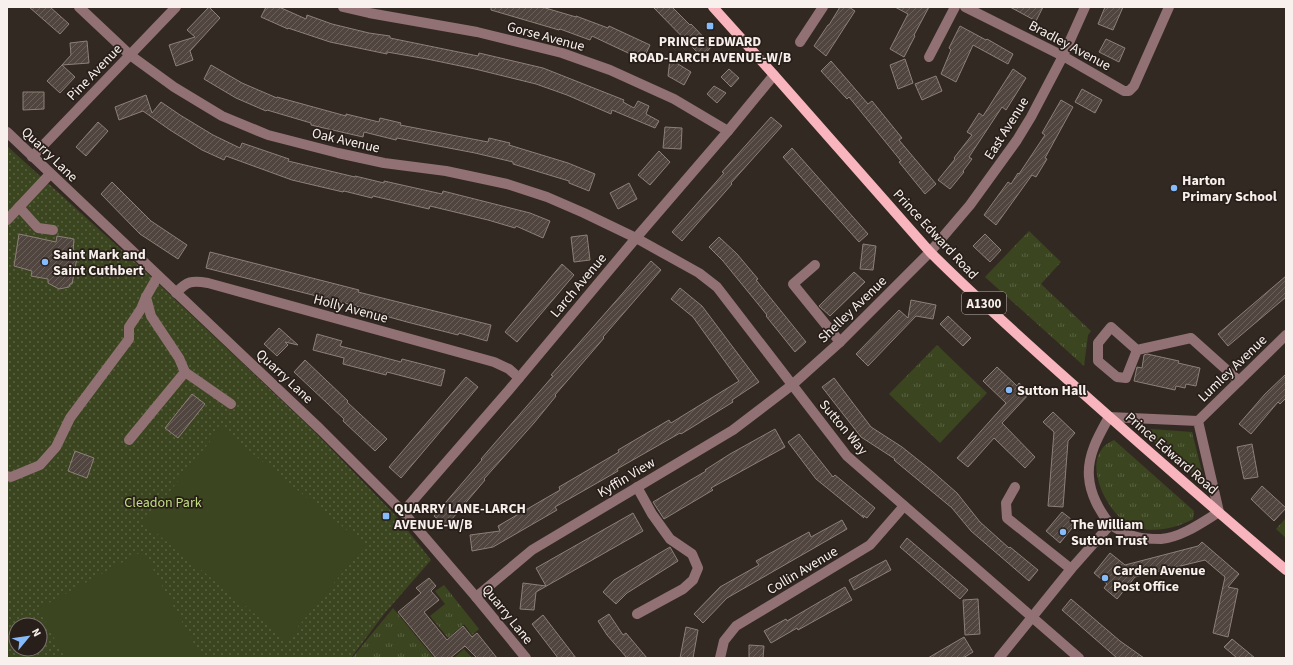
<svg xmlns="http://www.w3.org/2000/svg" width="1293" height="665" viewBox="0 0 1293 665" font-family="'Source Sans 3',sans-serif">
  <defs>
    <pattern id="grass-tufts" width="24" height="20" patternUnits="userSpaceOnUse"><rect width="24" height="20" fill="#3b4620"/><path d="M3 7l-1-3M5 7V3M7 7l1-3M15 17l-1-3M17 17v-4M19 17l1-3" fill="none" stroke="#586141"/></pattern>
    <pattern id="park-dots" width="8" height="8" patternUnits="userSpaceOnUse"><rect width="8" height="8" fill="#3b4620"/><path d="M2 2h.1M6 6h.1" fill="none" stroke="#586141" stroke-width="1.8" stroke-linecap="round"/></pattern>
    <pattern id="building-hatch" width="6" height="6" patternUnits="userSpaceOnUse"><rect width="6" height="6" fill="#50453f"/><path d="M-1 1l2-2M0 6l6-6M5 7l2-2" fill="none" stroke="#6a605b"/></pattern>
  </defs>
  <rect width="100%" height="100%" fill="#332923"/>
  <!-- grass -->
  <g fill="url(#grass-tufts)">
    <path d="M1029,231L1061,262L1041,284L1091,331L1088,335L1084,366L985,277Z"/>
    <path d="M937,345L987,393L940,443L889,394Z"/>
    <path d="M1137,428L1192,432L1205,484Z"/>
    <path d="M1114,440L1194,511L1193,519C1174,530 1144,535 1125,522C1107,509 1086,469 1102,449C1105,444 1110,442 1114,440Z"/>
    <path d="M1286,518V538L1276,529Z"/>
    <path d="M444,585L479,629L472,635L464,624L448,638L430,616L445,604L435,591Z"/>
    <path d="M393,608L434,658H352Z"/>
    <path d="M464,649L472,658H454Z"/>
  </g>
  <!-- park -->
  <path fill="url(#park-dots)" fill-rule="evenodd" d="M7,146L145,271L314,431L397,517L431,560L384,614L351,658H7ZM16,625H40V649H16Z"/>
  <!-- garden -->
  <g fill="#3b4620">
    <path d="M221,428L365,545L287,640L144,523Z"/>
    <path d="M143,551L202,658H65L38,609Z"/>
  </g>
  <!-- building -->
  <g fill="url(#building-hatch)" stroke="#8d8079">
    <path d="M29,7H50L69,24L60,34Z"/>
    <path d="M209,7L220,18L190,51L193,60L176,66L169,45L195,37L187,30Z"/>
    <path d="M266,7H279L306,19L307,15L332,24L369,33L390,36V38L478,56L479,53L543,68L624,100L623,102L634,108L638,101L649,106L646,114L659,121L655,128L612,110L611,114L567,95L536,84L475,69L427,59L387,52V54L330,42L288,28V29L261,17Z"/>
    <path d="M491,7H542L576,17V16L608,28L609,26L650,45L643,60L592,36L590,40L560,29L559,30L491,10Z"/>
    <path d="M653,7H672L690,25L691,24L712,46L702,57Z"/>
    <path d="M840,7H849L855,11L826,56L814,46L828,25H829Z"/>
    <path d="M895,7H929L914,35L915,36L904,57L890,49L908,14Z"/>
    <path d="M1010,7H1043L1036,21Z"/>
    <path d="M1105,7H1123L1113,30L1098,24Z"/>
    <path d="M960,26L986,40L987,39L1013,54L1008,64L973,45L956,82L941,74L951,50L949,48Z"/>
    <path d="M1106,39L1125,48L1119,62L1099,52Z"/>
    <path d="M87,41L89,63L62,65L71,55L70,43Z"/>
    <path d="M670,59L691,72L684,85L668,76Z"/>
    <path d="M905,59L913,83L898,89L890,65Z"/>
    <path d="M831,61L868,104L872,101L902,138L899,140L936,184L925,194L899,162L901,161L849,97L847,99L821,71Z"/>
    <path d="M62,65L75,77L60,93L47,81Z"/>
    <path d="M211,65L242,83L277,98V97L346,116V114L379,122L380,118L401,123L400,125L488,142L489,138L510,143L509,145L568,163L595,174L589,191L569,183V181L513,164V162L475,153L397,138L396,140L364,132L363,137L311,125V123L267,110L266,111L236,98L204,79Z"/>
    <path d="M729,69L739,78L731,87L721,77Z"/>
    <path d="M1013,69L1026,78L1006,110L1002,107L969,157L972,159L963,171L964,172L950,189L938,180L955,159L954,158L972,135L967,132L979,113L983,116Z"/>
    <path d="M936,76L942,91L922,100L915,84Z"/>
    <path d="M714,86L726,93L717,103L707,94Z"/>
    <path d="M1082,89L1102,100L1095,113L1075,102Z"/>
    <path d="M23,92H44V109L23,110Z"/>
    <path d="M146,95L152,113L161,102L180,115L213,135L240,148L242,143L289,159L288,161L355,177V176L384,183V181L442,194L443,191L530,213L550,221L543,238L516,226L515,228L488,220L430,206L429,209L373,196L372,198L344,191L343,192L292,180L226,156L224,160L202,150L170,130L143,111L119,120L115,107Z"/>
    <path d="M1061,100L1073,107L1045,158L1047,159L1036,177L1032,175L996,225L984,215L1008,182L1011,184L1018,173L1019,174L1045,135L1042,133Z"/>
    <path d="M771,117L782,126L731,183L732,184L682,241L672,232L724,173L722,172Z"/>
    <path d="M98,122L108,131L86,156L76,147Z"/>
    <path d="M665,127L682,128L681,149L663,148Z"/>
    <path d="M792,148L868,234L859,242L783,157Z"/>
    <path d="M659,151L670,162L650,185L638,175Z"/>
    <path d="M112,182L151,221L187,245L178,259L140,234L101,194Z"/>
    <path d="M629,183L637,199L618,209L610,193Z"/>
    <path d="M19,234L56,242L57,236L74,239L73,252L75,253V257L77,258L72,284H70L69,287L59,289L48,283V279L31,276L32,271L14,266Z"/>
    <path d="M985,234L1001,250L990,262L973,246Z"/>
    <path d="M587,235L590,260L574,262L571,237Z"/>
    <path d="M719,237L737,254L758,279L756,280L806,342L795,352L766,316L767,315L723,261L709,247Z"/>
    <path d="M863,244L876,246L873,270L860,269Z"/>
    <path d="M210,252L359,290L358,292L491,325L487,341L459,333L458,335L407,322L364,310V308L206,268Z"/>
    <path d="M651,261L661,270L603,337L604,338L555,395L556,396L534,423L484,479L485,480L446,526L434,516L482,460L481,459L553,376L551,375Z"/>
    <path d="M562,264L574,275L517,342L505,332Z"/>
    <path d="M854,272L865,282L830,316L819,306Z"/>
    <path d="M1286,276V297L1228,346L1218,334Z"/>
    <path d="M680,288L702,306L759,382L732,400L733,402L681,434L680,433L617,469L618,471L555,507L557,510L493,547L472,551L470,535L500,531L498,526L560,490L559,487L619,452L618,450L669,420L671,423L739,381L693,317L671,299Z"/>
    <path d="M911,300L936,305L933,319L916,316L868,366L856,354L899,310L908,318Z"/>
    <path d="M948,316L971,338L963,346L940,324Z"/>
    <path d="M279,328L298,345L285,342L288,345L277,356L264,344Z"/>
    <path d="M317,334L342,341L340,346L401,362L402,359L445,370L441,386L387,372L386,375L343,364L344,358L313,350Z"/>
    <path d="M1147,354L1179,361L1178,363L1200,368L1196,386L1186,384L1185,388L1176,386L1175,390L1134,381L1137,367L1142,368L1144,355Z"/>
    <path d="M305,360L348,401L347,402L387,439L375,451L343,421L344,419L294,372Z"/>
    <path d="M997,367L1017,386L1019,383L1030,393L1002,423L1035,457L1025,468L994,438L968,467L957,458L1006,403L983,381Z"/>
    <path d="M1286,374V398L1280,404L1278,402L1251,434L1239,424L1265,394Z"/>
    <path d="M466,377L478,387L401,478L389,467Z"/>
    <path d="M834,378L871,427L902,447L932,471L957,493L980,522L1009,548L1010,547L1038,570L1029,581L971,531L952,508L894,460L895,459L861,437L822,387Z"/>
    <path d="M192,394L205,404L178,438L165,428Z"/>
    <path d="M1053,412L1075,433L1068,441L1063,507L1048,506L1054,432L1043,422Z"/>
    <path d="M775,429L785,447L711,488L713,490L664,519L653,502L706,471L705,470L730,454Z"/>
    <path d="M799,434L833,477L835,475L875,508L867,518L862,515L864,518L816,479L788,442Z"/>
    <path d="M1252,444L1258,477L1244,479L1237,447Z"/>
    <path d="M75,451L94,458L87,478L68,471Z"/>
    <path d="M1262,486L1286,508L1274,521L1251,499Z"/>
    <path d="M1062,512L1076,523L1060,543L1046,531Z"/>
    <path d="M633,513L643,531L536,592L534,610L520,609L523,583L546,586L536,568Z"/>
    <path d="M842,520L847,529L727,598L703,623L694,614L720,587L759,565L756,561L809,532L811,537Z"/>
    <path d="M907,538L968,590L960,599L900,547Z"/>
    <path d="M1202,542L1239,574L1228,587L1238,589L1228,637L1213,633L1225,577L1205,560L1135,577L1117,599L1104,588L1107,584L1094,573L1110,553L1125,565L1198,546Z"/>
    <path d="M670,547L678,561L627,593L616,604L603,592L614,580Z"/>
    <path d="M886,560L891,570L854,590L849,580Z"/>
    <path d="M429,578L436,586L431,591L439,600L424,612L447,640L463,626L472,637L477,633L497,658H477L465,646L450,658H436L398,612L421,593L416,588Z"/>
    <path d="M845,587L852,600L798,630L797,628L771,643L764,631L786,619L787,621Z"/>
    <path d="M978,599L980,634L965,635L963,600Z"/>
    <path d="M1071,599L1120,641L1144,658H1117L1062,610Z"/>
    <path d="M609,614L623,635L626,633L647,658H627L607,635L598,621Z"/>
    <path d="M543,615L576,658H558L532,624Z"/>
    <path d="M686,627L698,630L693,658H680Z"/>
    <path d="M964,637L973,652L963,658H928Z"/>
    <path d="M1232,639L1255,658H1237L1224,647Z"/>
    <path d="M749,645L764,646L763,658H749Z"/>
  </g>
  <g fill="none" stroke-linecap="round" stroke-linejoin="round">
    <!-- minor -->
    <g stroke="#927174" stroke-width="10">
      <path d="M79,7L130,55L174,87L222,116L268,135L338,153L384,163L446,171L507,184L547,197L584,213L636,238L699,273L717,287L847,456L1079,658"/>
      <path d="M343,7L369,13L477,32L562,53L610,70L674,99L728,131"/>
      <path d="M965,7L1063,56L1124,91H1129L1134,86L1169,7"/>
      <path d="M800,42L823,7"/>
      <path d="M929,57L955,7"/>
      <path d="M7,132L320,429L403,512L476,597L526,658"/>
      <path d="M32,157L176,7"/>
      <path d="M19,207L38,228L53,230"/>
      <path d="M7,220L50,174"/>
      <path d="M815,265L793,284L840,342"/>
      <path d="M176,293C187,281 192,280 208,283L494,362L509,369L519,378"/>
      <path d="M1137,350L1111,327L1098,343V361L1117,377L1126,378L1137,350L1191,338L1239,381"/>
      <path d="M185,372L231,404"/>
      <path d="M1109,417L1198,421L1219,512C1201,523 1182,537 1161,539C1154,539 1143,539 1137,537C1131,536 1114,528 1110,524C1099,511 1090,493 1089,477C1087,455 1099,435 1109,417Z"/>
      <path d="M1198,421L1286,335"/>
      <path d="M129,440L185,372L179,358L151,316L146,297L158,276"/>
      <path d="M7,476L11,477L40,465L56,447L70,418L129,339V327L141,309L146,297"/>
      <path d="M637,487L652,514L670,539L692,554L698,568L693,580L683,589L637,614"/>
      <path d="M1015,487L1006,503L1007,518L1071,569"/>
      <path d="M403,512L509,390L636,238L728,131L774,75"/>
      <path d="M476,597L532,550L733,430L792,385L840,342L930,252L970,205L1017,140L1031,117L1063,56L1085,7"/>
      <path d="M720,658L724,641L736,626L870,545L904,506"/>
      <path d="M999,658L1071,569L1110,525"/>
    </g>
    <!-- major -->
    <path stroke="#f9b5bd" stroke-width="10" d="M713,7L774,75L930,252C975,297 1022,339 1069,381C1141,445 1213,508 1286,570"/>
  </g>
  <!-- markers -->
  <g fill="#85bbfb" stroke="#291f1a" stroke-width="1.5">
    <rect x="706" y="22" width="8" height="8" rx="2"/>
    <circle cx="1174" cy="188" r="4"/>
    <circle cx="45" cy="262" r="4"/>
    <circle cx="1009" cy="390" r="4"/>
    <rect x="382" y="512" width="8" height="8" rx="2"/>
    <circle cx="1063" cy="532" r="4"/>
    <circle cx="1105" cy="578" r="4"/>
  </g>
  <g text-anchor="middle" stroke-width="3.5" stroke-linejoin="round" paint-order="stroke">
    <!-- shield labels -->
    <rect fill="#291f1a" stroke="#b9b1ad" stroke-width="1" x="962" y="292" width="44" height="22" rx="3"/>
    <g font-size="13" font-weight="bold" fill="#f7f0ec">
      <text x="984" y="308">A1300</text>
    </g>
    <!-- street labels -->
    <g font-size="14" fill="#f7f0ec" stroke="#291f1a">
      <text transform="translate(546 36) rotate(15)" y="5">Gorse Avenue</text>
      <text transform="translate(1070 45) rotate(28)" y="5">Bradley Avenue</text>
      <text transform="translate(94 72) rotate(-46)" y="5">Pine Avenue</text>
      <text transform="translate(1006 128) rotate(-58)" y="5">East Avenue</text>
      <text transform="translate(346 140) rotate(13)" y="5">Oak Avenue</text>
      <text transform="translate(50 154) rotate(44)" y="5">Quarry Lane</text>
      <text transform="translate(936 234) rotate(47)" y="5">Prince Edward Road</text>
      <text transform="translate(578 285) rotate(-50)" y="5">Larch Avenue</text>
      <text transform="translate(351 308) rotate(15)" y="5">Holly Avenue</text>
      <text transform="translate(852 309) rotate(-44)" y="5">Shelley Avenue</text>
      <text transform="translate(1232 368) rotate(-44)" y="5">Lumley Avenue</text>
      <text transform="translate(285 376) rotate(43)" y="5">Quarry Lane</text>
      <text transform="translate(844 427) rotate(50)" y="5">Sutton Way</text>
      <text transform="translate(1172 453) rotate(41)" y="5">Prince Edward Road</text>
      <text transform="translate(626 477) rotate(-31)" y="5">Kyffin View</text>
      <text transform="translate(802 570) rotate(-31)" y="5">Collin Avenue</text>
      <text transform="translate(508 614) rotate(51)" y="5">Quarry Lane</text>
    </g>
    <!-- poi labels -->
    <g font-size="14" font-weight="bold" fill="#f7f0ec" stroke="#291f1a" text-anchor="start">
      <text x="710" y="46" text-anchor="middle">PRINCE EDWARD<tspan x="710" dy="16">ROAD-LARCH AVENUE-W/B</tspan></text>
      <text x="1182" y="185">Harton<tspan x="1182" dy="16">Primary School</tspan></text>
      <text x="53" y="259">Saint Mark and<tspan x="53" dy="16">Saint Cuthbert</tspan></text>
      <text x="1017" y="395">Sutton Hall</text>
      <text x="394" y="513">QUARRY LANE-LARCH<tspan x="394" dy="16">AVENUE-W/B</tspan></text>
      <text x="1071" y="529">The William<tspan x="1071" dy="16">Sutton Trust</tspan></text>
      <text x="1113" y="575">Carden Avenue<tspan x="1113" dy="16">Post Office</tspan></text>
    </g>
    <!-- park labels -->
    <g font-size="14" fill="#c1dd80" stroke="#291f1a">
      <text x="163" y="507">Cleadon Park</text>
    </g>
  </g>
  <!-- border -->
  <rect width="1293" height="665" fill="none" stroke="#f7f0ec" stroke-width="16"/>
  <!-- north arrow -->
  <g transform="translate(28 637) rotate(61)"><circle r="19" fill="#291f1a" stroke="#7b736e"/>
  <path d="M0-3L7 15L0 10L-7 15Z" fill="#85bbfb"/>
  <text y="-6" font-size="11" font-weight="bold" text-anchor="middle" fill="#f7f0ec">N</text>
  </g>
</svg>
